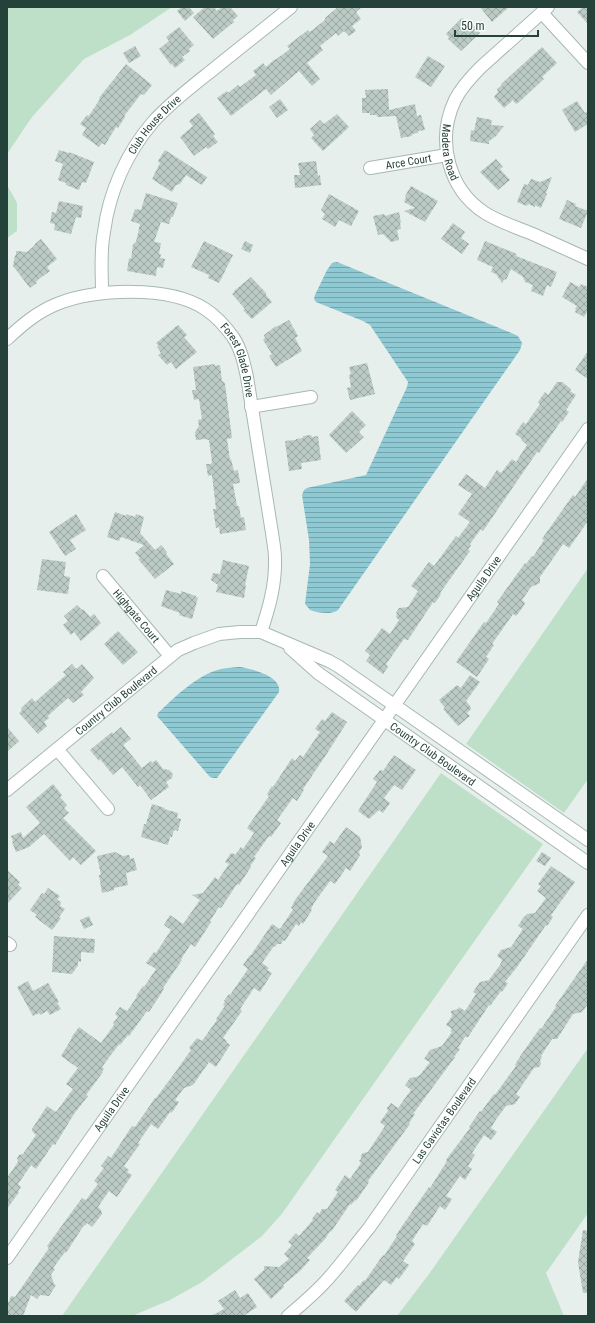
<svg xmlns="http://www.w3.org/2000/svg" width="595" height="1323" viewBox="0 0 595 1323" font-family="'Roboto Condensed',sans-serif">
  <defs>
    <pattern id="water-rules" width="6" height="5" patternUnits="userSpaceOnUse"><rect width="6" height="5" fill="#8ec9d4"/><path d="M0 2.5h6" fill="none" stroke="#74a5ad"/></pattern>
    <pattern id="building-cross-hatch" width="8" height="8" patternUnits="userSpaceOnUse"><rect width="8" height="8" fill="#bbcac4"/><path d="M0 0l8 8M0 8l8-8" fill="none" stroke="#98a6a0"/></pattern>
  </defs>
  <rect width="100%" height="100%" fill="#e6efeb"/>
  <!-- green -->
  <g fill="#bfe0c8">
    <path d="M7,7H172L130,35L84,59L32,117L7,154Z"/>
    <path d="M7,185L17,203V231L7,238Z"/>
    <path d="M588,568V779L564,813L466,744Z"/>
    <path d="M441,773L543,844L281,1215L261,1237L202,1282L170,1300L132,1316H62Z"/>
    <path d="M588,1048V1213L546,1273L564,1316H397L429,1274Z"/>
  </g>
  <!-- water -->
  <g fill="url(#water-rules)">
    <path d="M337,262L509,332L518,336L522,343L520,350L338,610C331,615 319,613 310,610L305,604L310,564L309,540L302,495L304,490L307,488L366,475L407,387L408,382L370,325L363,321L316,302L314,299L315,295L327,270L332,263Z"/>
    <path d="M240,667C252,669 282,676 279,692L217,778H214L210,777L157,716L158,713C175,697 198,674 221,669C227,668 234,667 240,667Z"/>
  </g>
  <!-- building -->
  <g fill="url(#building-cross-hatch)">
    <path d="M182,7H189L194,13L185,21L177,11Z"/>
    <path d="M205,7H214L217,11L222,7H230L238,16L233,20L234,22L213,39L193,17Z"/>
    <path d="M338,7H362L356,12L361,19L352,26L356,31L349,36L344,31L338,36L336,33L320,46L323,50L307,63L320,79L312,86L299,71L271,95L266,89L231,116L217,98L227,91L228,93L238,85L240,87L256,75L253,71L263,63L266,67L275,59V60L290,49L287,46L308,30L310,32L325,20V18Z"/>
    <path d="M480,7H509L492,22Z"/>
    <path d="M583,7H588V24L577,12Z"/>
    <path d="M462,18L467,22L469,20L480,33L461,51L448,39L449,37L446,34Z"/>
    <path d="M179,27L194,45L189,49L190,51L182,57L185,60L175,68L172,64L171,65L159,49L169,41L166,37Z"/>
    <path d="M135,46L141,56L129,63L123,53Z"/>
    <path d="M542,47L557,63L542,77L544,79L519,102L516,104L513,100L504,108L494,97L498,92L497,89L502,85L501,84Z"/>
    <path d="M428,56L445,66L431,87L415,77Z"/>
    <path d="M126,64L152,85L144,95L141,94L124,116L125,117L118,128L116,127L105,145L102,143L99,147L82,135L86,128L80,124L87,115L89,116L100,99L99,98Z"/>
    <path d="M388,89L389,110L415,104L417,116L421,115L425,130L418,131V133L412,134V136L401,138L396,116L377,117V115H370V113H362V98H366L365,90Z"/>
    <path d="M280,99L288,110L277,118L269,107Z"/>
    <path d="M577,101L585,113L588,111V124L575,132L562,110Z"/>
    <path d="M199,113L215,134L213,136L218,142L208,149L206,147L194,156L180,137L193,126L189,121Z"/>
    <path d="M337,114L349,127L323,151L311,138L314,135L310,129L320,120L324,124Z"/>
    <path d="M477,117L492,120L491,125L504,126L496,136L489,141V144L470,141L471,130L474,131Z"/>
    <path d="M59,150L69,153V152L94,162L86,183L82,182L79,190L66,185V183L58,180L63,164L55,161Z"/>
    <path d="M165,150L207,177L202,185L186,175L180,184L176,185L172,192L152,179L160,163L158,161Z"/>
    <path d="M496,159L503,167L500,169L510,180L498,190L480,172Z"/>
    <path d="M316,161L318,176L320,175L321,185L295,188L294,175H300L298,163Z"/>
    <path d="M552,177L546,193L547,194L541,208L535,205V207L528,204L527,206L517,202L524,184L528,185L531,179L540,182Z"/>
    <path d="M411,186L438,201L425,222L404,211L415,208L404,202L406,197L405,196Z"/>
    <path d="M146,193L178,203L173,217H171L169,224L161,222L154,242L161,243L159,254H161L160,258L165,259L163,268L157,267L156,276L127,271L129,258L131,259L133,244L136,242L140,224L131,221L135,209L141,210Z"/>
    <path d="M329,194L359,211L351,226L339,220L335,227L322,219L325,214L321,210Z"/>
    <path d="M567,200L576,204L575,206L588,211L581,228L559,219Z"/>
    <path d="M59,201L83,206L81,218L76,217L71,234L54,230L55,224L50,223L52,212L56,213Z"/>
    <path d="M399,212L401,223H400L401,229L397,230L399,240L391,242L383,234L378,235L373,216L384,214L385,216Z"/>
    <path d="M453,223L465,232L461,238L469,244L462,254L441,239Z"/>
    <path d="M41,239L57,259L47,267L50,271L39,279L36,282L37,283L30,288L13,266L15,255L16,256V251L27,252L34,246L35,244Z"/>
    <path d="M204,241L233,255L219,283L208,278L209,275L191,267Z"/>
    <path d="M245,241L253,245L250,253L241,249Z"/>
    <path d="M485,241L517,254L516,256L557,272L551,287L547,285L543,296L531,291L533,285L525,282L523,277L511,269L506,280L504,279L502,283L496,274L491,272L493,267L477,260Z"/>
    <path d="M251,277L266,293V295L272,302L252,319L243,310L245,309L232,294L235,291H234Z"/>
    <path d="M570,282L579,287L581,284L588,287V310L584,317L575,312L576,310L575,309L577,306L562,297Z"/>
    <path d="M289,320L298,336L295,338L302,351L276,367L269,356L272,354L263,340L265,338L264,335L276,326V327Z"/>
    <path d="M178,325L187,335L184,337L197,352L176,369L171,362L167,365L158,355L161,353L157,347L159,346L156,343Z"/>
    <path d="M588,351V379L575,370Z"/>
    <path d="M367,363L375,394L350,400L347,388L351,387L349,375L351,374L349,367Z"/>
    <path d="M215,364V366L220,365L222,381H223L225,384L232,438L227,439L230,460L231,459L234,471L238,470L240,483L233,484L237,506H239L241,518L244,517L246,530L220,534L219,527L216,528L213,509H216L212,475L208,476L206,464H211L212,462L209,440L205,439L196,440L195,432L199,426L198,420L202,419L199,399L194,400L192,390H196L193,367Z"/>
    <path d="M557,382H562L571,389L570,391L576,395L566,410L569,412L562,422L561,421L539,453L537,452L483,531L481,529L470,544L471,546L468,549L470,551L440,593L441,594L435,603L433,602L408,640L404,639L386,664L388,667L383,674L366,661L370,655L365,651L382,628L390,634L399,620L396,617L397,614L396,613L399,608L408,607L418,591L411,586L429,562L434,566L456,536L458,538L470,522L458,514L472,494L458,485L466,474L485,488L497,470L501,473L512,459L516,462L527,445L522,441L521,438L515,434L523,422L526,424L540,404L538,402L545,392L548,395Z"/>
    <path d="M352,411L366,425L359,432L364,437L346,453L329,435Z"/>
    <path d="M311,435L312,437L318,436L321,460L301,463L302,469L289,471L285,441L296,440V439L303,438V436Z"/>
    <path d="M588,478V521L569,548L563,544L540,577V583L531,587L522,600L525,603L523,607L516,616L513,614L492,644L494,645L486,657L489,659L477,677L456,662L484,622L486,623L499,604L497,602L525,563L526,564L532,556L533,557L544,540L542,539L573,495L575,497Z"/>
    <path d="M115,512L126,516V514L135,517L136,514L144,517L140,533L155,550L161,545L167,552L166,554L174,564L155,579L138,559L140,558L135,553L144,545L121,537L119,541L107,537Z"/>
    <path d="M76,514L86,530L70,540L76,549L65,556L49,532Z"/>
    <path d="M42,559L66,562L64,576L70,577L68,594L37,590Z"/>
    <path d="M223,560L249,566L245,585H246L244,598L216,592L218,585L211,580L213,573L220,574Z"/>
    <path d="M166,590L181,594V591L196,596V597L198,598L192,619L179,615L180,613L161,606Z"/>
    <path d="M77,605L82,610L83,609L90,617L94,614L101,623L81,641L74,632L71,635L63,625L68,621L64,616Z"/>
    <path d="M118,631L138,652L123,665L104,644Z"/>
    <path d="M72,664L76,669L82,664L94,678L81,692L84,695L73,703L68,698L51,713L48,716L49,718L44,722L47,726L38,734L19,713L22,710L21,708L32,698L35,702L66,675L63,672Z"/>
    <path d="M470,675L480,682L466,701L470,706L471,709L467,713L470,716L458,726L443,709L445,708L439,700L457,685L461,688Z"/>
    <path d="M332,712L347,722L326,755L303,789L304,790L297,801L293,798L277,820L281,823L271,837L269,836L254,857L256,858L250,866L251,867L239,885L237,884L221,908L219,907L210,921L211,922L195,947L191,944L181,959L182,960L163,988L164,989L149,1012L147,1011L129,1036L128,1035L120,1045L119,1044L102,1067L104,1069L102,1071L103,1072L86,1095L88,1096L74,1114L55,1145L53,1144L36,1169L31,1165L18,1184L21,1187L18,1191L19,1192L7,1209V1178L18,1162L17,1158L19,1155L23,1154L36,1135L32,1131V1129L47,1106L56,1112L73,1089L66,1084L78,1068L61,1056L72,1038H71L79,1027L101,1043L114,1025L113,1023L118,1017L115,1014L120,1007L127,1011L137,997L136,996L143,986L144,987L156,969L146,963L154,952L156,953L171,930L164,925L170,915L183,924L200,900L192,895L203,893L215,877L218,880L229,864L225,862L231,853L232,854L233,853L235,855L241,847L243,849L254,833L247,828L269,796L267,794L272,786L273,787L292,758L295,761L300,755L303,757L320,732L315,729L322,719L325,721Z"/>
    <path d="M7,727L19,741L7,752Z"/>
    <path d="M121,727L131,739L124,744V746L142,768L151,761L152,763L156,760L163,769L169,770L173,774L172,778L166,782L169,787L151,800L140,785L138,787L122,767L113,775L100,759L99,761L90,750L112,732L113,734Z"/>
    <path d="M394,755L416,770L402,790L394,785L384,798L390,803L383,813L379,810L369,819L358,811L377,782L373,779L380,770L383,771Z"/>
    <path d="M53,784L62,795L60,797L67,805L64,808L69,813L63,818L96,851L81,865L73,857L70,861L44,834L29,847L16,852L12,842L13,841L11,836L21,832L23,838L40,823L26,807Z"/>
    <path d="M152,804L165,808L164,809L178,813L177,818L181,819L178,831L174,830L172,837H170L168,845L141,837L144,824H146Z"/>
    <path d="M346,827L360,837L362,847L359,852L360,855L357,860L350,871L346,868L335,884L330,881L314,903L311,909L312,910L303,924L301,922L299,926L296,924L285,941L283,940L281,944H277L275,947L274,946L262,963L269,968L267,970L272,973L260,992L254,988L240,1009L242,1011L223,1038L227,1041L226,1042L230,1045L216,1067L209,1062L193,1085L184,1088L175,1100L179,1102L173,1111L171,1113L170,1112L158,1129L151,1124L138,1143L140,1144L124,1166L129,1170L127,1172L132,1175L117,1197L109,1191L98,1207L101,1210L102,1214L92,1227L87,1223L85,1226L84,1225L66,1253L65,1252L53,1268L55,1269L51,1275L54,1284L56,1285L49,1296L40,1295L37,1299L31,1295L23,1316H7V1302H9L11,1296L15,1297L49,1248L47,1246L82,1198L86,1200L98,1184L94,1181L104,1168L101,1166L108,1156L111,1158L132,1126L135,1127L155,1098H156L174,1074L191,1050L189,1048L197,1038L202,1041L217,1020L216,1019L225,1006L223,1005L225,1002L224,1001L229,994L230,995L248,969L243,965L250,955H251L272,924L280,929L292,911L293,909L291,908L295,900L328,856L322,852L330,841L334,844Z"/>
    <path d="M115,852L123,856L129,855L130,859L134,858L137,870L126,873L128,885L114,888V890L102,893L99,875H101L97,856Z"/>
    <path d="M542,852L551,858L545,866L536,861Z"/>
    <path d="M551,866L575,882L551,915L553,917L547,926L546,925L517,967L505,982L508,983L502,992L501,991L490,1006L489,1005L468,1037H465L458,1048L460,1049L454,1057H455L413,1114H415L409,1123L410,1124L368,1181L369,1182L363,1191L356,1201L355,1200L351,1205L350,1204L331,1232L330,1231L325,1239L307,1258L310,1260L300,1271L283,1285L284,1287L271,1299L254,1279L264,1270V1266L279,1267L289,1259L284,1254L292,1245L288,1242L296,1233L299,1236L313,1220L312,1219L317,1212L319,1214L322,1209H327L338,1192L335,1190L345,1175L350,1179L361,1163L359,1161L361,1159V1155L363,1153L368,1152L385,1126L380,1122L388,1111L387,1108L391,1103L398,1108L411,1090L405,1085L410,1078L416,1077L420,1075L430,1062L424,1059L430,1050L442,1046L452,1032L450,1031L452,1029L446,1025L452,1016L451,1011L458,1009L459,1007L465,1011L476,994L473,992L480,982L489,980L500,965L502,960L497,956L501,950L511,947L523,929L518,926L523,918L527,914L535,913L546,898L537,891L541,886L538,884Z"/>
    <path d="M7,870L20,882L18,885L22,888L7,904Z"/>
    <path d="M48,888L60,896L57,899L61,902L60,906L65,909L59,917L61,918L52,930L35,917L37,915L30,910L42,893L44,894Z"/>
    <path d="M89,916L93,925L84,929L80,920Z"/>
    <path d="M54,936L95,939L94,953L81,952V962L78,961V965L72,974L52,972Z"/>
    <path d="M588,959V1004L582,1012L573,1014L557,1039H552L541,1056L542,1057L540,1060L541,1064L539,1067L534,1068L516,1094L520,1097L515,1104L506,1106L495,1121L491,1128L497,1132L491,1140L484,1135L472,1153L475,1155L468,1166L472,1169L465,1180L460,1176L450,1190L446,1196L452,1199L445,1210L440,1206L427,1226L423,1224L412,1241L415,1244L403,1261L409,1265L399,1279L397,1277L391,1285L384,1280L356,1312L344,1301L358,1285L359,1286L364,1280L365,1281L383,1255L384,1256L397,1236L396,1235L429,1187L430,1188L447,1161L446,1160L470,1128L469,1127L480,1111L481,1112L494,1094L495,1095L505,1081L516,1066L515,1065L521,1055L540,1028L541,1029L556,1007L555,1006Z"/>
    <path d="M28,981L33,991L48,983L59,1002L57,1003L61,1009L50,1015L47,1011L40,1015L39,1013L33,1016L17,987Z"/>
    <path d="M583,1230L588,1231V1293H583L578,1262Z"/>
    <path d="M235,1290L240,1298L248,1293L257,1307L243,1316H211L224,1309L218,1301Z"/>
  </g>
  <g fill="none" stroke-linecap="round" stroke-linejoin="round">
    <!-- minor casing -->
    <g stroke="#a8b8b2" stroke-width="14">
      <g id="minor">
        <path id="s1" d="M548,7L481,67C471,77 461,88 455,100C436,140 448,189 485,213C501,223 519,228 535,235C553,243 570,251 588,259"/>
        <path d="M542,13L588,63"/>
        <path id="s2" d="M370,168L447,155"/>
        <path id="s3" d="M102,292C102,272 100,252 104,232C109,192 127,152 153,122C170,103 191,87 210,72C237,50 264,29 291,7"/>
        <path id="s4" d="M7,339C22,325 37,312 57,304C95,289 169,285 205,309C216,316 225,326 233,337C241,349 244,363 247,377L272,533C273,541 275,550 275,558C276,584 269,608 261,632"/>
        <path d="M251,407L311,397"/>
        <path id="s5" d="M103,576L170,656"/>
        <path id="s6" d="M290,648L318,673L588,863"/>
        <path d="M57,749L108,809"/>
        <path id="s7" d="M7,790L178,650L194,643L219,634L240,632H261L329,661L338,666L588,840"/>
        <path d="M7,943L10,945"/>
        <path id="s8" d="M7,1258L588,429"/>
        <path id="s9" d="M288,1316C301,1305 314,1294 325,1282C341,1265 354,1246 369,1228L588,915"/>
      </g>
    </g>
    <!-- minor -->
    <use href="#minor" stroke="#fff" stroke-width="12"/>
  </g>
  <g text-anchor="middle" stroke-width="3" stroke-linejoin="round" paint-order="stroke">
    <!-- street labels -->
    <g font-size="11" fill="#24423a" stroke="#f7fbf9">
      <text dy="4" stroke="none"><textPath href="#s3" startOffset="181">Club House Drive</textPath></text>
      <text dy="4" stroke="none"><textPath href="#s1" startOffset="186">Madera Road</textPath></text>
      <text dy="4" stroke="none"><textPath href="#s2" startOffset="39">Arce Court</textPath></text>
      <text dy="4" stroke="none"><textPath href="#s4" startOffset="277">Forest Glade Drive</textPath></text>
      <text dy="4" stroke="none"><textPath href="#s8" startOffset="830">Aguila Drive</textPath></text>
      <text dy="4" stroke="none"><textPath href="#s5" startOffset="52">Highgate Court</textPath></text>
      <text dy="4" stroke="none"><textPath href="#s7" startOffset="141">Country Club Boulevard</textPath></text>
      <text dy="4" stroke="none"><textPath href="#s6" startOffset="178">Country Club Boulevard</textPath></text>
      <text dy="4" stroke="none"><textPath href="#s8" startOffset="506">Aguila Drive</textPath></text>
      <text dy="4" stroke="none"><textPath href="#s8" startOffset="182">Aguila Drive</textPath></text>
      <text dy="4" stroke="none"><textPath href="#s9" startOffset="251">Las Gaviotas Boulevard</textPath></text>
    </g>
  </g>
  <!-- border -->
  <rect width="595" height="1323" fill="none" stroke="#24423a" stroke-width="16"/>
  <!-- scale -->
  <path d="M455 30v6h83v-6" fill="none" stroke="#24423a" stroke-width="2"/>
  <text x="461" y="30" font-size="12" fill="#24423a" stroke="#f7fbf9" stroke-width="3" paint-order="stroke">50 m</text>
</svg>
